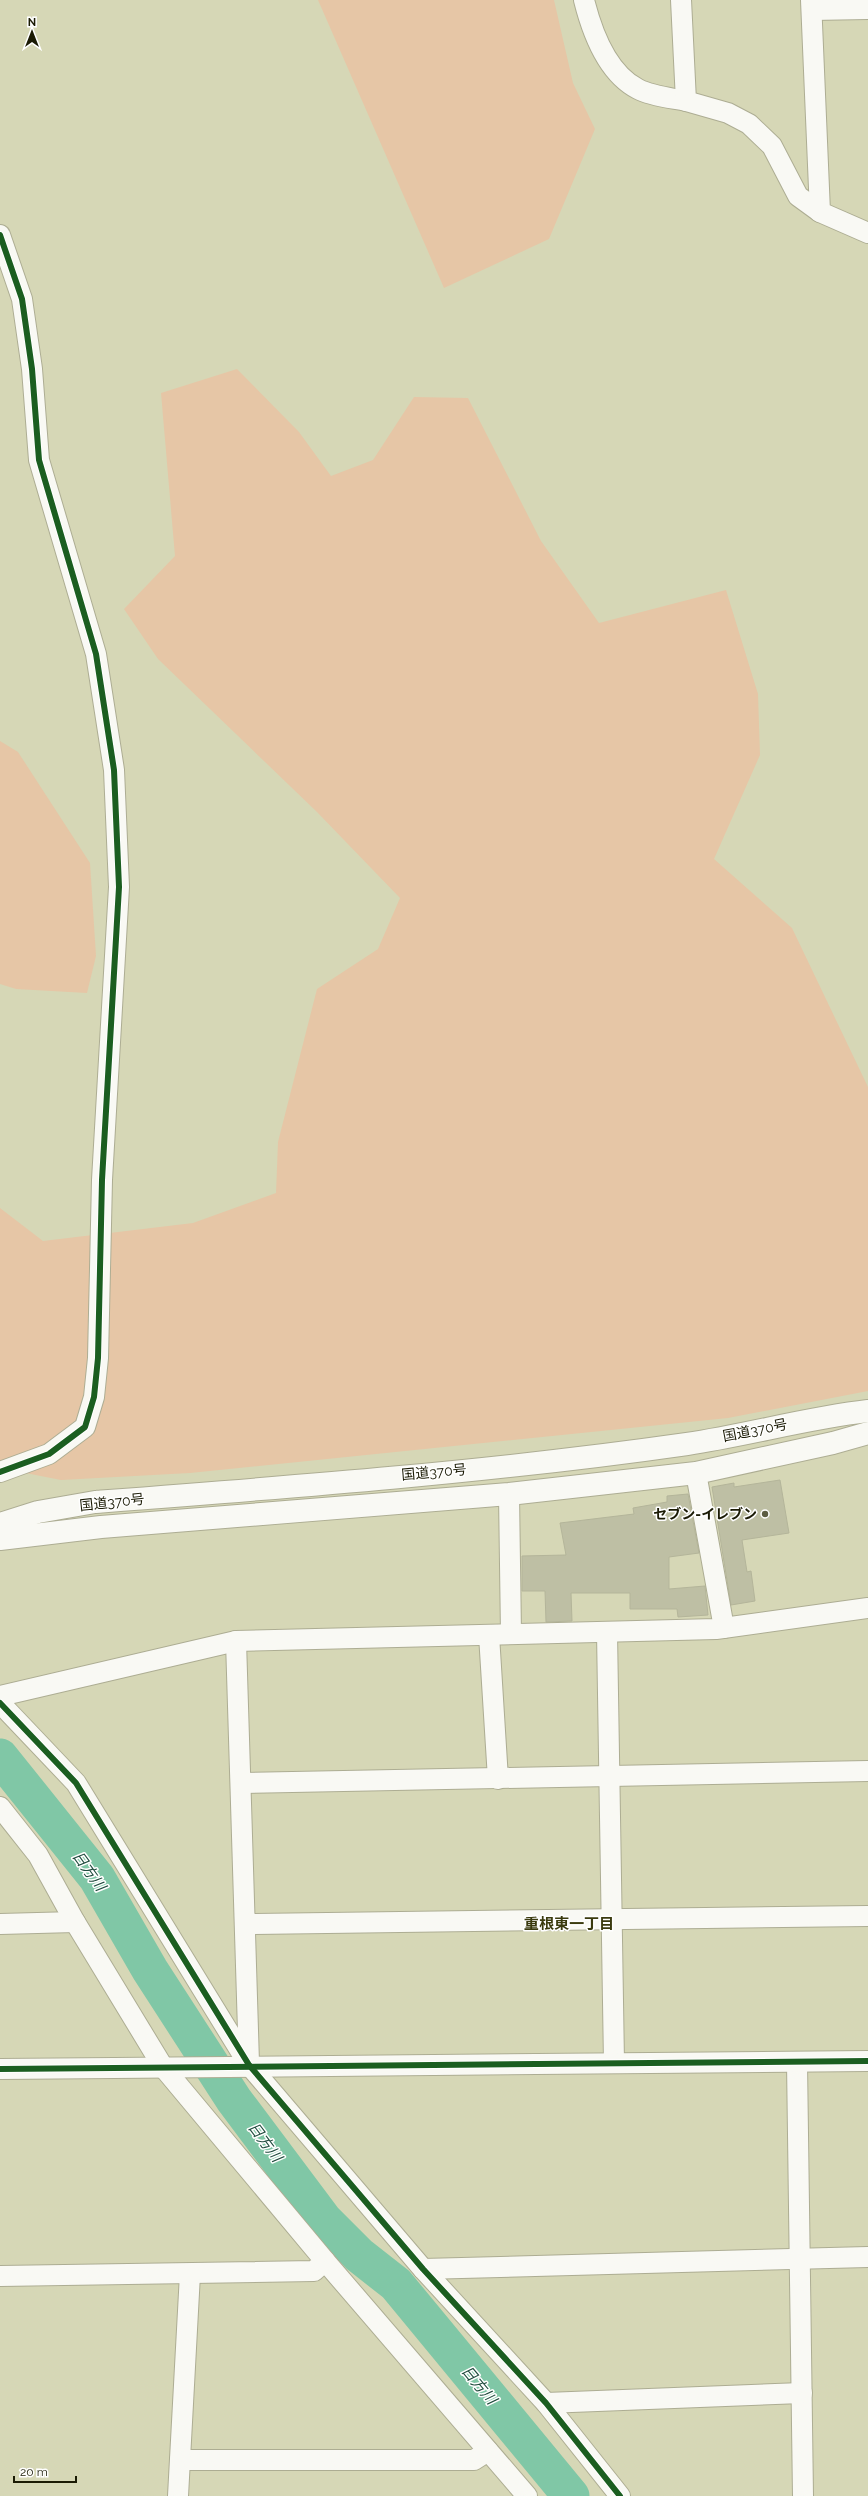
<svg xmlns="http://www.w3.org/2000/svg" width="868" height="2496" viewBox="0 0 868 2496" font-family="Raleway,'Noto Sans JP',sans-serif">
  <rect width="100%" height="100%" fill="#d6d7b6"/>
  <!-- green -->
  <g fill="#e6c6a6">
    <path d="M318,0H554L573,83L595,129L549,239L444,288Z"/>
    <path d="M237,369L299,432L331,476L373,460L414,397L468,398L541,541L599,623L726,590L758,694L760,755L714,859L792,928L868,1087V1391L728,1418L190,1473L61,1480L0,1468V1208L43,1241L193,1223L276,1193L278,1142L317,989L378,949L400,898L317,812L158,659L124,609L175,556L161,393Z"/>
    <path d="M0,741L18,752L90,863L96,956L87,993L16,989L0,984Z"/>
  </g>
  <g fill="none" stroke-linecap="round" stroke-linejoin="round">
    <!-- river -->
    <path stroke="#80c7a6" stroke-width="37" d="M0,1757L97,1878L150,1970L234,2100L324,2220L359,2255L396,2284L571,2496"/>
  </g>
  <!-- building -->
  <g fill="#bebfa4" stroke="#b4b59a">
    <path d="M780,1480L789,1533L742,1540L747,1572L751,1571L755,1601L731,1605L712,1487L734,1483V1487Z"/>
    <path d="M688,1494L699,1553L669,1557V1589L705,1586L708,1615L678,1617L677,1609H630V1593H571L572,1621L546,1622L545,1591H522V1556L566,1555L560,1523L634,1514L633,1508L667,1502V1496Z"/>
  </g>
  <g fill="none" stroke-linecap="round" stroke-linejoin="round">
    <!-- minor casing -->
    <g stroke="#adad93" stroke-width="22">
      <g id="minor">
        <path d="M584,0C592,32 607,73 638,89C651,96 671,98 686,101"/>
        <path d="M681,0L686,101L728,113L749,124L772,146L798,196L820,212"/>
        <path d="M811,0L820,212L868,233"/>
        <path d="M812,10L868,9"/>
        <path d="M0,235L22,299L32,369L39,460L96,654L114,770L119,887L102,1180L98,1358L94,1397L85,1427L49,1454L0,1472"/>
        <path d="M696,1473L724,1628"/>
        <path d="M509,1494L511,1634"/>
        <path d="M607,1632L614,2063"/>
        <path d="M489,1635L498,1779"/>
        <path d="M236,1641L249,2063"/>
        <path d="M0,1696L236,1641L716,1629L868,1608"/>
        <path d="M0,1703L76,1783L249,2065L423,2269L546,2403L620,2496"/>
        <path d="M241,1783L868,1771"/>
        <path d="M0,1807L38,1855L75,1922L163,2067L325,2261L314,2271L0,2276"/>
        <path d="M0,1924L75,1922"/>
        <path d="M245,1924L868,1916"/>
        <path d="M797,2062L803,2496"/>
        <path d="M0,2069L868,2061"/>
        <path d="M325,2261L527,2496"/>
        <path d="M423,2269L868,2257"/>
        <path d="M546,2403L802,2393"/>
        <path d="M180,2460H474L488,2451"/>
        <path d="M178,2496L190,2274"/>
      </g>
    </g>
    <!-- highway casing -->
    <g stroke="#adad93" stroke-width="24">
      <g id="highway">
        <path d="M0,1524L38,1512L95,1502C292,1487 491,1472 687,1444C748,1435 807,1418 868,1411"/>
        <path d="M0,1539L101,1527L509,1494L696,1473L833,1443L868,1433"/>
      </g>
    </g>
    <!-- minor -->
    <use href="#minor" stroke="#f9f9f4" stroke-width="20"/>
    <!-- highway -->
    <use href="#highway" stroke="#f9f9f4" stroke-width="22"/>
    <!-- cycleway casing -->
    <g stroke="#fff" stroke-width="8">
      <g id="cycleway">
        <path d="M0,235L22,299L32,369L39,460L96,654L114,770L119,887L102,1180L98,1358L94,1397L85,1427L49,1454L0,1472"/>
        <path d="M0,1703L76,1783L249,2065L423,2269L546,2403L620,2496"/>
        <path d="M0,2069L868,2061"/>
      </g>
    </g>
    <!-- cycleway -->
    <use href="#cycleway" stroke="#1b5e20" stroke-width="6"/>
  </g>
  <!-- markers -->
  <circle fill="#5c5c42" stroke="#fff" stroke-width="1.5" cx="765" cy="1514" r="4"/>
  <g text-anchor="middle" stroke-width="3" stroke-linejoin="round" paint-order="stroke">
    <!-- street labels -->
    <g font-size="14" fill="#1a1a04" stroke="#fff">
      <text transform="translate(755 1430) rotate(-11)" y="5">国道370号</text>
      <text transform="translate(434 1472) rotate(-5)" y="5">国道370号</text>
      <text transform="translate(112 1502) rotate(-6)" y="5">国道370号</text>
    </g>
    <!-- poi labels -->
    <g font-size="14" font-weight="bold" fill="#1a1a04" stroke="#fff" text-anchor="end">
      <text x="757" y="1519">セブン-イレブン</text>
    </g>
    <!-- water labels -->
    <g font-size="15" font-style="italic" fill="#1f4b3d" stroke="#fff">
      <text transform="translate(89 1871) rotate(54)" y="5">日方川</text>
      <text transform="translate(265 2142) rotate(53)" y="5">日方川</text>
      <text transform="translate(479 2385) rotate(50)" y="5">日方川</text>
    </g>
    <!-- neighbourhood labels -->
    <g font-size="15" font-weight="bold" fill="#3b3b0f" stroke="#fff">
      <text x="569" y="1929">重根東一丁目</text>
    </g>
  </g>
  <!-- north arrow -->
  <g transform="translate(32 32)" stroke="#ffffff" stroke-width="3" paint-order="stroke">
  <path d="M0-3L7 15L0 10L-7 15Z" fill="#1a1a04"/>
  <text y="-6" font-size="11" font-weight="bold" text-anchor="middle" fill="#1a1a04">N</text>
  </g>
  <!-- scale -->
  <path d="M14 2476v6h62v-6" fill="none" stroke="#1a1a04" stroke-width="2"/>
  <text x="20" y="2476" font-size="12" fill="#1a1a04" stroke="#ffffff" stroke-width="3" paint-order="stroke">20 m</text>
</svg>
